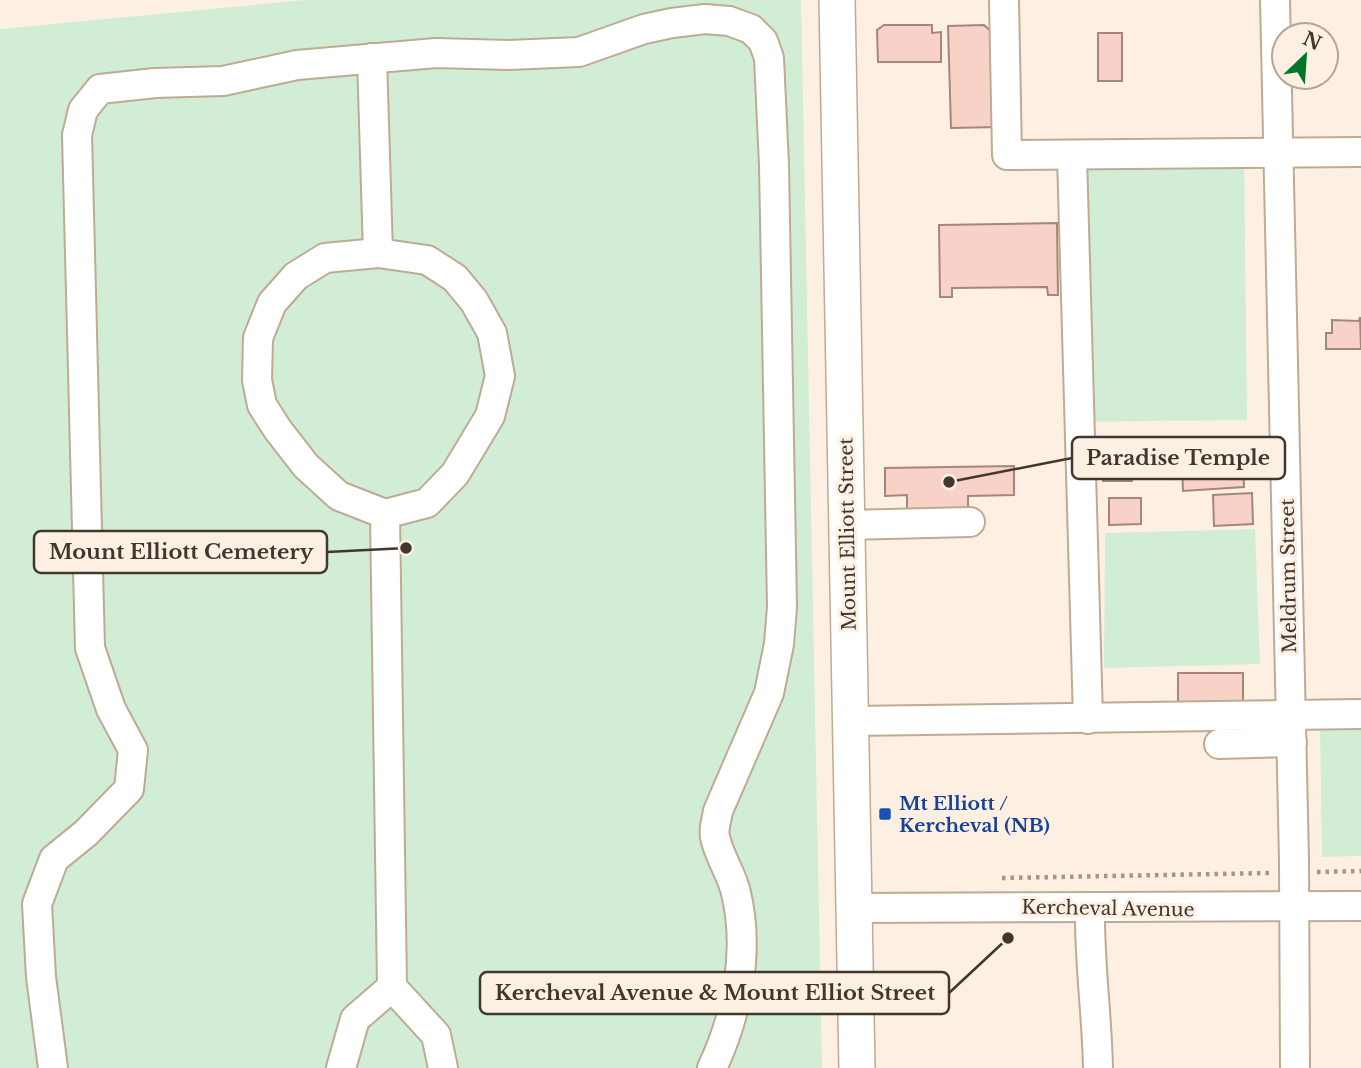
<svg xmlns="http://www.w3.org/2000/svg" width="1361" height="1068" viewBox="0 0 1361 1068" font-family="'Libre Baskerville',serif">
  <rect width="100%" height="100%" fill="#fdf0e2"/>
  <!-- green -->
  <g fill="#d2edd5">
    <path d="M305,0H801L822,1068H0V29Z"/>
    <path d="M1244,157L1247,420L1069,422L1065,161Z"/>
    <path d="M1255,529L1260,664L1104,668L1105,533Z"/>
    <path d="M1361,725V856L1322,857L1320,726Z"/>
  </g>
  <!-- building -->
  <g fill="#f8d2c6" stroke="#a4867c" stroke-width="2">
    <path d="M884,25H932V33L941,32V62H878L877,30Z"/>
    <path d="M984,25L995,35L998,127L951,128L948,26Z"/>
    <rect x="1098" y="33" width="24" height="48"/>
    <path d="M1057,223L1058,295H1048L1047,287L952,288V297H940L939,225Z"/>
    <path d="M1360,317L1361,349H1326V333H1332V320L1359,321Z"/>
    <path d="M1243,459L1244,487L1183,491L1182,462Z"/>
    <rect x="1103" y="461" width="29" height="20"/>
    <path d="M1014,466V495L968,496V511L907,512V495L885,496V468Z"/>
    <path d="M1252,493L1253,524L1214,526L1213,495Z"/>
    <path d="M1109,498H1141V524L1109,525Z"/>
    <rect x="1178" y="673" width="65" height="30"/>
  </g>
  <g fill="none" stroke-linecap="round" stroke-linejoin="round">
    <!-- minor casing -->
    <g stroke="#bfaa94" stroke-width="32">
      <g id="minor">
        <path d="M1004,0L1007,155L1361,152"/>
        <path d="M1275,0L1294,861L1295,1068"/>
        <path d="M1072,156L1088,719"/>
        <path d="M378,253L427,260L455,278L474,301L492,333L500,376L490,416L455,474L427,503L385,514"/>
        <path d="M847,525L970,522"/>
        <path d="M851,721L1361,714"/>
        <path d="M1219,744L1292,742"/>
        <path d="M1090,907C1089,961 1097,1014 1098,1068"/>
        <path d="M855,908C1024,906 1192,908 1361,906"/>
        <path d="M392,987L436,1035L443,1068"/>
        <path d="M53,1068L41,977L37,904L54,859L86,833L129,789L133,750L111,709L90,648L77,135L83,110L100,89L155,83L223,81L297,65L436,53L508,55L579,52L644,29L672,23L705,19L729,21L751,29L763,41L769,58L774,165L782,607L779,644L769,693L718,811C717,819 713,829 715,837C719,857 732,874 736,893C750,952 737,1015 712,1068"/>
        <path d="M341,1068L355,1019L392,987L385,514L339,496L306,466L278,430L262,405L257,380L258,338L272,303L296,276L325,258L378,253L372,58"/>
      </g>
    </g>
    <!-- major casing -->
    <g stroke="#bfaa94" stroke-width="38">
      <path id="major" d="M837,0L857,1068"/>
    </g>
    <!-- path -->
    <g stroke="#a1978b" stroke-width="4.5" stroke-dasharray="3.5 5" stroke-linecap="butt">
      <path d="M1317,872L1361,871"/>
      <path d="M1002,878L1270,873"/>
    </g>
    <!-- minor -->
    <use href="#minor" stroke="#fff" stroke-width="28"/>
    <!-- major -->
    <use href="#major" stroke="#fff" stroke-width="35"/>
  </g>
  <!-- markers -->
  <rect fill="#1a4fb4" stroke="#fdf0e2" stroke-width="2.5" x="878" y="807" width="14" height="14" rx="3.5"/>
  <g text-anchor="middle" stroke-width="6" stroke-linejoin="round" paint-order="stroke">
    <!-- street labels -->
    <g font-size="19" fill="#40382f" stroke="#fdf0e2">
      <text transform="translate(847 534) rotate(-91)" y="7">Mount Elliott Street</text>
      <text transform="translate(1288 576) rotate(-91)" y="7">Meldrum Street</text>
      <text transform="translate(1108 908) rotate(1)" y="7">Kercheval Avenue</text>
    </g>
    <!-- transit labels -->
    <g font-size="19" font-weight="bold" fill="#164399" stroke="#fdf0e2" text-anchor="start">
      <text x="899" y="810">Mt Elliott /<tspan x="899" dy="22">Kercheval (NB)</tspan></text>
    </g>
  </g>
  <!-- callouts -->
  <path fill="none" stroke="#40382f" stroke-width="2.5" d="M949 482L1072 458M406 548L327 552M1008 938L949 993"/>
  <g fill="#40382f" stroke="#fdf0e2" stroke-width="2.5">
    <circle cx="949" cy="482" r="7"/>
    <circle cx="406" cy="548" r="7"/>
    <circle cx="1008" cy="938" r="7"/>
  </g>
  <g fill="#fdf0e2" stroke="#40382f" stroke-width="2.5">
    <rect x="1072" y="437" width="213" height="42" rx="7"/>
    <rect x="34" y="531" width="293" height="42" rx="7"/>
    <rect x="480" y="972" width="469" height="42" rx="7"/>
  </g>
  <g font-size="21" text-anchor="middle" font-weight="bold" fill="#40382f">
    <text x="1178" y="465">Paradise Temple</text>
    <text x="181" y="559">Mount Elliott Cemetery</text>
    <text x="715" y="1000">Kercheval Avenue &amp; Mount Elliot Street</text>
  </g>
  <!-- north arrow -->
  <g transform="translate(1305 56) rotate(25)"><circle r="33" fill="#fdf0e2" stroke="#b1a69a" stroke-width="2"/>
  <path d="M0-5L12 26L0 18L-12 26Z" fill="#00762c"/>
  <text y="-10" font-size="19" font-weight="bold" text-anchor="middle" fill="#40382f">N</text>
  </g>
</svg>
